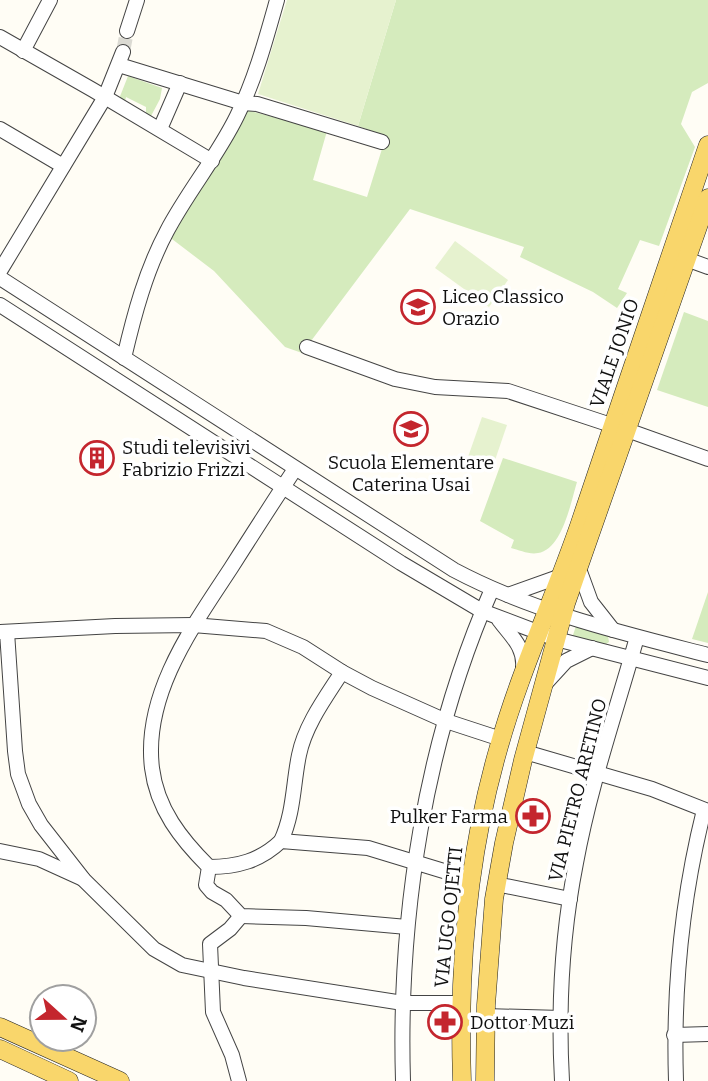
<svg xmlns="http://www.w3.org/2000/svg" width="708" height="1081" viewBox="0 0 708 1081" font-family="Bitter,serif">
  <rect width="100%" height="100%" fill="#fffdf5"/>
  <!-- green -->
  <g fill="#d5ebbd">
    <path d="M396,0H708V83L692,92L681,124L695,147L659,246L640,240L618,289L627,293L617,308L593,292L520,257L524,247L410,209L302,353L285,347L214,271L168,236L246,110L327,131L313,180L367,197L386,136L358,126Z"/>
    <path d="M128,76L162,88L160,99L151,116L146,114V107L126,97L125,102L119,99Z"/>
    <path d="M684,312L708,321V407L657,390Z"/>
    <path d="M503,458L577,482C571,502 562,550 538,553C530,555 519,550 511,548L514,540L480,521Z"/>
    <path d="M708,592V643L692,639Z"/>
    <path d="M576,626L608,636L609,642L606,644L572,638Z"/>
  </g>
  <!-- pitch -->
  <g fill="#e6f2cf">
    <path d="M287,0H396L358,126L258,94Z"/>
    <path d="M455,241L508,280L489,307L435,268Z"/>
    <path d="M482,417L507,425L493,466L468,457Z"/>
  </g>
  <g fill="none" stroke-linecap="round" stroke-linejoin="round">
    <!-- minor-tunnel -->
    <path stroke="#dbdad3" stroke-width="14" stroke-dasharray="14 7" stroke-linecap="butt" d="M123,52L127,31"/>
    <!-- minor casing -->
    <g stroke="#444" stroke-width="16">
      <g id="minor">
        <path d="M127,31L137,0"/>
        <path d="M0,37L93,90L212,161"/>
        <path d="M23,51L50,0"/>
        <path d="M119,65L243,103L257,104L382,142"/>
        <path d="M0,129L63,166"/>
        <path d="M160,129L180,83"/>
        <path d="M686,259L708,267"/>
        <path d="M0,271L105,97L123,52"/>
        <path d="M0,278L454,570C533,612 622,633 708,655"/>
        <path d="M0,305L401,563L482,611L556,639L708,678"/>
        <path d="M307,347L395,379L435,387L508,391L611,425"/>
        <path d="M124,358C134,315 146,270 167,231C188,191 217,157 237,116C255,80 266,39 277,0"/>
        <path d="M627,430L708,459"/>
        <path d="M295,469C273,502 252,535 231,568C193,626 143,694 152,768C157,809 181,839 209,867L206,885L212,892L226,900L241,916L306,918L407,927"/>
        <path d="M579,569L591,602L613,630"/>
        <path d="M508,595L561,576"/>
        <path d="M499,620C511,636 525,647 523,668"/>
        <path d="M0,632L115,626L193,625L266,631L303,647L342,672L372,688L446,721L501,739"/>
        <path d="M7,632L15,751L18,774L29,804L41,825L84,880L154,949L182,965L244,978L403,1003H461"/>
        <path d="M544,685L566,661L592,648"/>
        <path d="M525,752L652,789L708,811"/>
        <path d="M281,841C294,813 293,784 299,755C305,725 326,697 342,672"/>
        <path d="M0,851L39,859L83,879"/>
        <path d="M209,867C237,867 260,861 281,841L368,848L470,879"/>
        <path d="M496,884L570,899"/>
        <path d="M485,1016L562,1018"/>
        <path d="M674,1035L708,1034"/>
        <path d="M239,1081L232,1055L213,1012L210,944L230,929L241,916"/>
        <path d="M403,1081C398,915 425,741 492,589"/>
        <path d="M562,1081C558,1009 562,934 576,863C590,786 616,712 637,637"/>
        <path d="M676,1081C673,990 682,898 704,810"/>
      </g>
    </g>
    <!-- major casing -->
    <g stroke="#222" stroke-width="19">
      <g id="major">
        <path d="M0,1027L120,1081"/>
        <path d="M0,1049L69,1081"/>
        <path d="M462,1081C458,969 467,858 498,750C519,674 553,601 579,526C622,399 664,272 708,145"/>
        <path d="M485,1081L486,1005L494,899L504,843L523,760L566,603L708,198"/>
      </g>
    </g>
    <!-- minor -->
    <use href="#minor" stroke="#fff" stroke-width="14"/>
    <!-- major -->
    <use href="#major" stroke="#f9d66b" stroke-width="18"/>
  </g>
  <!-- icons -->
  <defs>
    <g id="school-ring" transform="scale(1.75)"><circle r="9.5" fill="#fff" stroke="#c4262e" stroke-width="1.5"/><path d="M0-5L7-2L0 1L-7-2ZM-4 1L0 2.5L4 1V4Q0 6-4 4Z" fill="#c4262e"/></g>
    <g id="building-ring" transform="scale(1.75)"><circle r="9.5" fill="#fff" stroke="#c4262e" stroke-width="1.5"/><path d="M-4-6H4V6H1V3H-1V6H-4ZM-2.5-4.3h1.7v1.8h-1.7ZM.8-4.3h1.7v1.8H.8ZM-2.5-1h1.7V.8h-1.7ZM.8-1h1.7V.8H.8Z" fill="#c4262e"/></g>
    <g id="pharmacy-ring" transform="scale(1.75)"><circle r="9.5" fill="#fff" stroke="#c4262e" stroke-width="1.5"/><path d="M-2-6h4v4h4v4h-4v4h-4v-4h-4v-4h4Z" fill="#c4262e"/></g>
  </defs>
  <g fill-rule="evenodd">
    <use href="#school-ring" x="418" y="307"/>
    <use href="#school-ring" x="411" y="429"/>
    <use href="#building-ring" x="97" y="458"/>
    <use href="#pharmacy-ring" x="533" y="816"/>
    <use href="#pharmacy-ring" x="445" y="1022"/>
  </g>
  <g text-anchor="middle" stroke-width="7" stroke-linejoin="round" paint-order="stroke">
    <!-- poi labels -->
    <g font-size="19" fill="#111" stroke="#fff" text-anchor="start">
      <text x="442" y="303">Liceo Classico<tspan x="442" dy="22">Orazio</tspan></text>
      <text x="122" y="454">Studi televisivi<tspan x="122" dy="22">Fabrizio Frizzi</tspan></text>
      <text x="411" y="469" text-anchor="middle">Scuola Elementare<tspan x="411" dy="22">Caterina Usai</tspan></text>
      <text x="508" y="823" text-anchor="end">Pulker Farma</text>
      <text x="470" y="1029">Dottor Muzi</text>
    </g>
    <!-- street labels -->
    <g font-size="19" fill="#111" stroke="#fff">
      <text transform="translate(614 353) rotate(-71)" y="7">VIALE JONIO</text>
      <text transform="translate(577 790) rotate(-76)" y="7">VIA PIETRO ARETINO</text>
      <text transform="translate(448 917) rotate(-84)" y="7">VIA UGO OJETTI</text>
    </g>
  </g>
  <!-- north arrow -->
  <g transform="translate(63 1018) rotate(111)"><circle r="33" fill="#ffffff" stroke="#a0a0a0" stroke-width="2"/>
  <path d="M0-5L12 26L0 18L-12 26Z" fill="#c4262e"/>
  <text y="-10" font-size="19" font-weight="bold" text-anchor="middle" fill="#111111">N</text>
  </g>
</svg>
